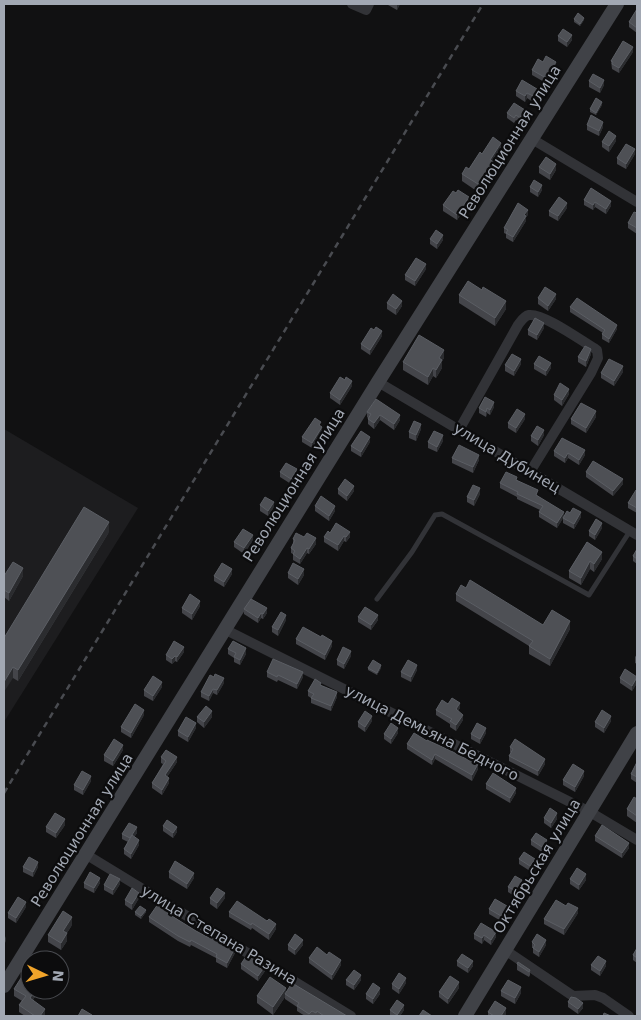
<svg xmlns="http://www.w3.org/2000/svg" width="641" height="1020" viewBox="0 0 641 1020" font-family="'DejaVu Sans',sans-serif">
  <rect width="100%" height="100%" fill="#111112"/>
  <!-- built -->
  <path fill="#1d1d1f" d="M4,429L138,508L4,722Z"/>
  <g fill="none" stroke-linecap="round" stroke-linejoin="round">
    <!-- lane -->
    <path stroke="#323337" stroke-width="5" d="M377,599L412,552L435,515L442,514L589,595L630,531"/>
    <!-- street -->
    <g stroke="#323337" stroke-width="10">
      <path d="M352,4L366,10L369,4"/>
      <path d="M532,139L637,202"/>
      <path d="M378,382L637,535"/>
      <path d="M459,430L518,325C521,321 524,316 529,315C544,313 583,342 597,350L598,358L591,373L530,472"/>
      <path d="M224,629L590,812L637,840"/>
      <path d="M87,855L351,1016"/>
      <path d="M505,950L573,996L595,995L603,998L629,1016"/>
    </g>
    <!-- secondary -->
    <g stroke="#404247" stroke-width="14">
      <path d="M4,986L378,382L617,4"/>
      <path d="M465,1016L637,733"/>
    </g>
    <!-- rail -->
    <path stroke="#494b50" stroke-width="2.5" stroke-dasharray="6 5" stroke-linecap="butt" d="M4,793L483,4"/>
  </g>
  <!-- wall -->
  <g fill="#44454a">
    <path d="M388,4H400L397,10L388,5Z"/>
    <path d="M637,9V33L629,27V22Z"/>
    <path d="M574,19L584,20L580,26L574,22Z"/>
    <path d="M558,36L572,40L567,47L558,41Z"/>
    <path d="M633,52L619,73L612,69L611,61Z"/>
    <path d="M543,62L556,67L546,83L532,75V70Z"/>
    <path d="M589,81L604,85L600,93L589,87Z"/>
    <path d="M516,91L537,95L533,102L527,98L525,102L516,96Z"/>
    <path d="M602,105L596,115L590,112V109Z"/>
    <path d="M507,113L525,116L520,123L516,120L514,123L507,118Z"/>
    <path d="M587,125L603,127L599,136L587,130Z"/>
    <path d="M616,141L609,152L602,147V142Z"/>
    <path d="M501,150L493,162L494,169L478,192L462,181V174L469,169L482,154Z"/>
    <path d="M635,154L626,169L617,164V158Z"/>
    <path d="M539,167L556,170L550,180L539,173Z"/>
    <path d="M530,187L542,190L538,197L530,192Z"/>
    <path d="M591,188L611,206L606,214L595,207L593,210L584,205V200Z"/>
    <path d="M456,193L469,202L457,220L443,211V205Z"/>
    <path d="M567,208L558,221L549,216V211Z"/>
    <path d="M637,213V234L628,228V223Z"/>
    <path d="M528,215L526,217V221L513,242L506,238V234L504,233V228Z"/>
    <path d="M430,239L443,240L437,249L430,244Z"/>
    <path d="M426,269L415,286L405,280V275Z"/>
    <path d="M482,290L506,309L495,326L459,303V295Z"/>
    <path d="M538,298L556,299L548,311L538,304Z"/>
    <path d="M387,303L402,306L396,315L387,309Z"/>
    <path d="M570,307L617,329L609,343L602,339V334L603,333L570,312Z"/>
    <path d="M544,328L537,340L528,335V330Z"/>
    <path d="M382,336L370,355L361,349V344Z"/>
    <path d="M591,354L586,367L578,362V357Z"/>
    <path d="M444,358L442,361V368L436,378L433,376L428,385L403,370V362Z"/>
    <path d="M521,364L514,376L505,371V365Z"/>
    <path d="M534,364L551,368L546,376L534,369Z"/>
    <path d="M623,372L614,386L601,378V373Z"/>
    <path d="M352,386L340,405L330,398V393Z"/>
    <path d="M569,394L562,406L554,400V395Z"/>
    <path d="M494,407L490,415L487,413L486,417L479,413V408Z"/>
    <path d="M367,412L400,420L394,430L380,420L374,429L368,424V418L367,417Z"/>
    <path d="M596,417L586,433L571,424V419Z"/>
    <path d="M525,419L516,433L508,428V423Z"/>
    <path d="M321,427L322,433L312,448L302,442V437Z"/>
    <path d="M421,429L416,441L409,438V432Z"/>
    <path d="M544,435L538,446L531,441V436Z"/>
    <path d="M443,441L437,452L428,448V442Z"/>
    <path d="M370,442L361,457L351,451V446Z"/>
    <path d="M554,451L585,455L579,465L568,458L565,463L554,456Z"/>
    <path d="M452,458L479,460L473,473L452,463Z"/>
    <path d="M280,472L297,475L291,484L280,477Z"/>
    <path d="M586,472L623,484L613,496L586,477Z"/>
    <path d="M517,480L538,496L564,516L581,517L574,529L563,523V518L557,528L539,517V512L540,510L517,499V497L500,488V483Z"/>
    <path d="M338,489L354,491L347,501L338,494Z"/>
    <path d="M637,491V513L628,508V503Z"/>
    <path d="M480,494L474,506L467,502V497Z"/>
    <path d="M260,505L274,507L268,516L260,511Z"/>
    <path d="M315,506L335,511L329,521L315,511Z"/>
    <path d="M602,528L595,540L589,536V531Z"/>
    <path d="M109,532L18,681L13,678L4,638Z"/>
    <path d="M330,533L350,537L346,542L344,541L338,551L324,542V537Z"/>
    <path d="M304,537L316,544L309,554L307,553L300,564L293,560V554L291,553V548L293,544V539Z"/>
    <path d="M253,540L244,554L234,547V542Z"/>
    <path d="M587,542L602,559L594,572L590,569L581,585L569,578V571Z"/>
    <path d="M637,549V564L633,561V556Z"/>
    <path d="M288,573L304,575L298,585L288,578Z"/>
    <path d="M232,574L224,587L214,581V576Z"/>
    <path d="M4,576H23L9,601L4,597Z"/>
    <path d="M466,588L543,625L570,629L550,666L529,654V646L456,601V594Z"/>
    <path d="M200,606L192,620L182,613V608Z"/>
    <path d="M244,609L267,613L263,619L261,618L258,623L244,614Z"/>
    <path d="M358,617L378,620L371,630L358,622Z"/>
    <path d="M286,620L278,636L272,632V627Z"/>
    <path d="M321,637L332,646L325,660L296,644V639Z"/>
    <path d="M228,649L246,654L240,665L234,662V658L228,654Z"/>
    <path d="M184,652L177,662L175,661L172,664L166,660V655Z"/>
    <path d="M637,654V664L635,663V657Z"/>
    <path d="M351,656L344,669L337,665V660Z"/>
    <path d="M368,668H381L377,675L368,670Z"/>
    <path d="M417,670L411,682L401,677V672Z"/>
    <path d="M267,672L303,677L297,689L278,680L277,682L267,677Z"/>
    <path d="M637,677V683L632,691L620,683V678Z"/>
    <path d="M224,683L217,695L213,693L209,701L201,697V692Z"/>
    <path d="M321,685L337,697L331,711L311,703V698L308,696V691Z"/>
    <path d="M162,687L153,701L144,696V690Z"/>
    <path d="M448,704L460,708L458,711L463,720L456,731L450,727V724L436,715V710Z"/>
    <path d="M144,715L131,738L121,732V727Z"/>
    <path d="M197,717H212L204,728L197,722Z"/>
    <path d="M372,721L365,732L358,727V722Z"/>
    <path d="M611,721L604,733L595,727V722Z"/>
    <path d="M196,728L188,742L178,736V731Z"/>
    <path d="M398,733L391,744L384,739V734Z"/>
    <path d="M486,733L480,744L471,739V734Z"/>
    <path d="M427,741L478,769L472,781L435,759L432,765L407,749V744Z"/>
    <path d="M510,747L545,764L538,776L509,761V756L511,753L510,752Z"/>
    <path d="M123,750L113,766L104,761V755Z"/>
    <path d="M161,757L177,762L167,777L169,783L162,795L152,788V783L163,764L161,763Z"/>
    <path d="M637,762V783L631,779V774Z"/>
    <path d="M584,776L575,792L563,785V780Z"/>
    <path d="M91,781L83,795L74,790V785Z"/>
    <path d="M486,784L516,793L510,803L486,789Z"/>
    <path d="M637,799V823L627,816V809Z"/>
    <path d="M544,818L557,819L551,828L544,823Z"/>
    <path d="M65,825L56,838L46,832V827Z"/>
    <path d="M163,826L177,832L173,838L163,831Z"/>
    <path d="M137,833L134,837L139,845L131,859L124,854V849L128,842L122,839V834Z"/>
    <path d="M595,836L629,848L622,858L595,841Z"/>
    <path d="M531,840L547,845L542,852L531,845Z"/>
    <path d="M519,859L535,864L530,871L519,864Z"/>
    <path d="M23,867H38L33,877L23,872Z"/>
    <path d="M169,872L194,878L187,889L169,878Z"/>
    <path d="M570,879L586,880L579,890L570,884Z"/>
    <path d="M84,883H100L94,893L84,888Z"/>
    <path d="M120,884L113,895L104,890V885Z"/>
    <path d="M522,886L516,897L508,892V887Z"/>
    <path d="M139,898L132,910L125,905V900Z"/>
    <path d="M210,898H225L217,909L210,904Z"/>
    <path d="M566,906L578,913L564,935L544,924V919Z"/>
    <path d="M26,907L16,923L8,918V913Z"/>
    <path d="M489,909L507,911L501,921L489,914Z"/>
    <path d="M135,912H146L141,919L135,915Z"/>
    <path d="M229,912L276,929L269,940L252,928L251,930L229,917Z"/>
    <path d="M169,914L196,931L235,953L227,968L216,962V958L191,945L190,947L178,941L149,922V917Z"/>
    <path d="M72,925L67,933V941L61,950L48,942V935Z"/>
    <path d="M474,934L496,937L491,945L484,940L482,944L474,939Z"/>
    <path d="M532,942L546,945L539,957L533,953V948H532Z"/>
    <path d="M288,945H303L295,955L288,950Z"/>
    <path d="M637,948V963L633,960V955Z"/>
    <path d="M309,958L341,965L332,980L309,963Z"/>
    <path d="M457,961L473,966L468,973L457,966Z"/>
    <path d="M241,964L265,971L258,981L241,969Z"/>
    <path d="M517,964L530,970V975L529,977L517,970Z"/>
    <path d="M591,965L606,966L600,976L591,970Z"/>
    <path d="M346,980H361L354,990L346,985Z"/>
    <path d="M406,983L399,994L392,989V984Z"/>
    <path d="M459,988L448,1004L439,997V992Z"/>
    <path d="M14,989L36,990V995L33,1000L45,1015V1016H25L19,1012V1005L22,1001L14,996Z"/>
    <path d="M501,991L521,993L515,1004L501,996Z"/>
    <path d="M286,993L347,1016H305L297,1011V1007L285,999V997L273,1015L257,1003V996Z"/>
    <path d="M366,994H380L373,1004L366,999Z"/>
    <path d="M568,1002L583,1008L578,1014L568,1007Z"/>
    <path d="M390,1010H404L400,1016H391L390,1015Z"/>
    <path d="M488,1012L506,1014L504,1016H488Z"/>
  </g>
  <!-- shaded-wall -->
  <g fill="#2b2c2f">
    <path d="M398,4H400L397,10V5Z"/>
    <path d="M584,18V20L580,26V24Z"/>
    <path d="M572,35V40L567,47V42Z"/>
    <path d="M633,47V52L619,73V68Z"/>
    <path d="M556,62V67L546,83V78Z"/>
    <path d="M604,80V85L600,93V88Z"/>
    <path d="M537,89V95L533,102V96Z"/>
    <path d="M527,93V98L525,102V96Z"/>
    <path d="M602,102V105L596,115V113Z"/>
    <path d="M525,110V116L520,123V118Z"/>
    <path d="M603,122V127L599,136V131Z"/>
    <path d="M616,136V141L609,152V146Z"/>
    <path d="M501,143V150L490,167V160Z"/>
    <path d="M635,149V154L626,169V164Z"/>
    <path d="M494,162V169L478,192V184Z"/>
    <path d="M556,164V170L550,180V174Z"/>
    <path d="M542,185V190L538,197V192Z"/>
    <path d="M469,197V202L457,220V215Z"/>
    <path d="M611,201V206L606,214V209Z"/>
    <path d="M595,202V207L593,210V205Z"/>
    <path d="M567,203V208L558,221V216Z"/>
    <path d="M528,210V215L526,217V221L513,242V237Z"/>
    <path d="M443,235V240L437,249V244Z"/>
    <path d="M426,264V269L415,286V281Z"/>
    <path d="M556,294V299L548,311V306Z"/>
    <path d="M402,301V306L396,315V309Z"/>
    <path d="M506,301V309L495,326V318Z"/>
    <path d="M544,323V328L537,340V335Z"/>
    <path d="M617,325V329L609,343V339Z"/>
    <path d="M382,331V336L370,355V350Z"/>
    <path d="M591,349V354L586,367V361Z"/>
    <path d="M444,350V358L442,361V368L436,378V370L439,358Z"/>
    <path d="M521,359V364L514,376V371Z"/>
    <path d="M551,363V368L546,376V371Z"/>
    <path d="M623,366V372L614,386V381Z"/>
    <path d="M433,368V376L428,385V377Z"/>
    <path d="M352,381V386L340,405V400Z"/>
    <path d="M569,389V394L562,406V400Z"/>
    <path d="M494,402V407L490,415V410Z"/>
    <path d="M487,408V413L486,417V412Z"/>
    <path d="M596,411V417L586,433V428Z"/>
    <path d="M525,414V419L516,433V428Z"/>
    <path d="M380,415V420L374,429V423Z"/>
    <path d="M400,415V420L394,430V424Z"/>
    <path d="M421,424V429L416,441V435Z"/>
    <path d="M322,427V433L312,448V443Z"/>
    <path d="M544,430V435L538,446V440Z"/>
    <path d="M443,435V441L437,452V447Z"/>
    <path d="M370,437V442L361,457V452Z"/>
    <path d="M585,450V455L579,465V460Z"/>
    <path d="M568,453V458L565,463V458Z"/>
    <path d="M479,455V460L473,473V467Z"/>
    <path d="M297,469V475L291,484V479Z"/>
    <path d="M623,479V484L613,496V491Z"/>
    <path d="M354,486V491L347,501V496Z"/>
    <path d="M480,488V494L474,506V500Z"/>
    <path d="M274,502V507L268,516V511Z"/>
    <path d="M335,506V511L329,521V516Z"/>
    <path d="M564,512V517L557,528V523Z"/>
    <path d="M581,512V517L574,529V524Z"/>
    <path d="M109,522V532L18,681V670Z"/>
    <path d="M602,523V528L595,540V535Z"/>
    <path d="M350,532V537L346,542V537Z"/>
    <path d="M253,535V540L244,554V548Z"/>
    <path d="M344,536V541L338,551V545Z"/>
    <path d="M316,538V544L309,554V549Z"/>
    <path d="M307,548V553L300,564V559Z"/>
    <path d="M602,552V559L594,572V564Z"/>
    <path d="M590,561V569L581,585V578Z"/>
    <path d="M23,568V576L9,601V593Z"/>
    <path d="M232,569V574L224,587V582Z"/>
    <path d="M304,569V575L298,585V579Z"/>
    <path d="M200,601V606L192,620V614Z"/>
    <path d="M267,608V613L263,619V614Z"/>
    <path d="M261,613V618L258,623V618Z"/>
    <path d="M286,615V620L278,636V630Z"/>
    <path d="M378,615V620L371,630V625Z"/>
    <path d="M570,621V629L550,666V659Z"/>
    <path d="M332,641V646L325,660V655Z"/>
    <path d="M184,647V652L177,662V657Z"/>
    <path d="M246,648V654L240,665V660Z"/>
    <path d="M351,651V656L344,669V664Z"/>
    <path d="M175,656V661L172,664V659Z"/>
    <path d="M381,665V668L377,675V673Z"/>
    <path d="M417,665V670L411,682V677Z"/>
    <path d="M13,667V678L4,692V682Z"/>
    <path d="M303,672V677L297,689V684Z"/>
    <path d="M224,678V683L217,695V690Z"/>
    <path d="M637,678V683L632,691V686Z"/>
    <path d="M162,682V687L153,701V696Z"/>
    <path d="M213,689V693L209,701V696Z"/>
    <path d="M337,692V697L331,711V706Z"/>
    <path d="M460,703V708L456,714V709Z"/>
    <path d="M144,710V715L131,738V733Z"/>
    <path d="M212,711V717L204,728V722Z"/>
    <path d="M463,715V720L456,731V725Z"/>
    <path d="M372,716V721L365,732V727Z"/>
    <path d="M611,716V721L604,733V728Z"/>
    <path d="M196,723V728L188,742V737Z"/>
    <path d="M398,728V733L391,744V739Z"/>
    <path d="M486,728V733L480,744V739Z"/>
    <path d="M123,745V750L113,766V761Z"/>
    <path d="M435,754V759L432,765V760Z"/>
    <path d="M177,757V762L165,780V775Z"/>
    <path d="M545,759V764L538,776V771Z"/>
    <path d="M478,764V769L472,781V775Z"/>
    <path d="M584,771V776L575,792V787Z"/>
    <path d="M91,776V781L83,795V790Z"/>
    <path d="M169,778V783L162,795V790Z"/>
    <path d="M516,788V793L510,803V798Z"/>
    <path d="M557,813V819L551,828V823Z"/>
    <path d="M65,819V825L56,838V833Z"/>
    <path d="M137,827V833L130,843V838Z"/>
    <path d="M177,827V832L173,838V833Z"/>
    <path d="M139,840V845L131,859V854Z"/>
    <path d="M547,840V845L542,852V847Z"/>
    <path d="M629,843V848L622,858V853Z"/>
    <path d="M535,859V864L530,871V866Z"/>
    <path d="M38,862V867L33,877V872Z"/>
    <path d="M194,873V878L187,889V884Z"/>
    <path d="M586,874V880L579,890V885Z"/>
    <path d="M100,878V883L94,893V888Z"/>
    <path d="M120,879V884L113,895V890Z"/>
    <path d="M522,880V886L516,897V891Z"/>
    <path d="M139,893V898L132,910V904Z"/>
    <path d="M225,893V898L217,909V903Z"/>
    <path d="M26,902V907L16,923V918Z"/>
    <path d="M507,906V911L501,921V916Z"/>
    <path d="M578,908V913L564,935V929Z"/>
    <path d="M146,910V912L141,919V916Z"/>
    <path d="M72,917V925L63,939V931Z"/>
    <path d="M276,924V929L269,940V934Z"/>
    <path d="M496,932V937L491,945V940Z"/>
    <path d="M67,933V941L61,950V943Z"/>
    <path d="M484,935V940L482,944V938Z"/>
    <path d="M6,936V941L4,945V940Z"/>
    <path d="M303,940V945L295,955V950Z"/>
    <path d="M546,940V945L539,957V952Z"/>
    <path d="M235,948V953L227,968V963Z"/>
    <path d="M341,960V965L332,980V975Z"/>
    <path d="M473,961V966L468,973V968Z"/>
    <path d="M606,961V966L600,976V971Z"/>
    <path d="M265,966V971L258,981V976Z"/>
    <path d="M361,975V980L354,990V985Z"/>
    <path d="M406,978V983L399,994V989Z"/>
    <path d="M459,982V988L448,1004V999Z"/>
    <path d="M521,987V993L515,1004V998Z"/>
    <path d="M286,988V995L285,994V997L273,1015V1007Z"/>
    <path d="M380,988V994L373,1004V999Z"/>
    <path d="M35,990H36V995L30,1005V998Z"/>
    <path d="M583,1003V1008L578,1014V1009Z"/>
    <path d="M404,1005V1010L400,1016H397Z"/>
    <path d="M506,1008V1014L504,1016H501Z"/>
    <path d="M45,1009V1016H40Z"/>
  </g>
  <!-- building -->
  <g fill="#4e5055" stroke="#5b5e64">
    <path d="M637,9V28L629,22Z"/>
    <path d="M578,13L584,18L580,24L574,19Z"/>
    <path d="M563,29L572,35L567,42L558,36Z"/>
    <path d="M623,41L633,47L619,68L612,64L613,62L611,61Z"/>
    <path d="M546,56L556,62L546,78L532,70L538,59L543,62Z"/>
    <path d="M593,74L604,80L600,88L589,81Z"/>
    <path d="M522,80L537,89L533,96L527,93L525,96L516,91Z"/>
    <path d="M596,98L602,102L596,113L590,109Z"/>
    <path d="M514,103L525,110L520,118L516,115L514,118L507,113Z"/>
    <path d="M591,115L603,122L599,131L587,125Z"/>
    <path d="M609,131L616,136L609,146L602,142Z"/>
    <path d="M493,137L501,143L490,160L494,162L478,184L462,174L466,167L469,169L480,152L482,154Z"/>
    <path d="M626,144L635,149L626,164L617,158Z"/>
    <path d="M546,157L556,164L550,174L539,167Z"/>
    <path d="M534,180L542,185L538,192L530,187Z"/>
    <path d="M591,188L611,201L606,209L595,202L593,205L584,200Z"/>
    <path d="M458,190L469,197L457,215L443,205L453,191L456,193Z"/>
    <path d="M559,197L567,203L558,216L549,211Z"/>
    <path d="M518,203L528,210L524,215L526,216L513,237L506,233L508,230L504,228Z"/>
    <path d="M634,212L637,213V228L628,223Z"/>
    <path d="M436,230L443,235L437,244L430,239Z"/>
    <path d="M416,258L426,264L415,281L405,275Z"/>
    <path d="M468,281L482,290L483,287L506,301L495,318L459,295Z"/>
    <path d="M545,287L556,294L548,306L538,298Z"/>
    <path d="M393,294L402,301L396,309L387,303Z"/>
    <path d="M577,298L617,325L609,339L602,334L605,330L570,307Z"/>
    <path d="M535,318L544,323L537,335L528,330Z"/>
    <path d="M376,327L382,331L370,350L361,344L371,328L374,330Z"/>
    <path d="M419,335L444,350L439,358L442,360L436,370L433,368L428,377L403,362Z"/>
    <path d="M585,346L591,349L586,361L578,357Z"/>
    <path d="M512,354L521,359L514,371L505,365Z"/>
    <path d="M539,356L551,363L546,371L534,364Z"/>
    <path d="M609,359L623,366L614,381L601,373Z"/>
    <path d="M340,377L345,380L346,377L352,381L340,400L330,393Z"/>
    <path d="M560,383L569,389L562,400L554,395Z"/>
    <path d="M485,397L494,402L490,410L487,408L486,412L479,408Z"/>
    <path d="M376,399L400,415L394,424L380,415L374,423L368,419L371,414L367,412Z"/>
    <path d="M581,403L596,411L586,428L571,419Z"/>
    <path d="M517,409L525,414L516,428L508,423Z"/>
    <path d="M315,418L321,422L319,425L322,427L312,443L302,437Z"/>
    <path d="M414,421L421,424L416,435L409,432Z"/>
    <path d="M537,426L544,430L538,440L531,436Z"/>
    <path d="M361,431L370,437L361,452L351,446Z"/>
    <path d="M434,431L443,435L437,447L428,442Z"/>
    <path d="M562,438L585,450L579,460L568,453L565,458L554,451Z"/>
    <path d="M459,445L479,455L473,467L452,458Z"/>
    <path d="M593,461L623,479L613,491L586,472Z"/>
    <path d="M286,463L297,469L291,479L280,472Z"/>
    <path d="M506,472L517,477L516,480L538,490L536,495L564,512L557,523L539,512L543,506L517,494L518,492L500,483Z"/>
    <path d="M345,479L354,486L347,496L338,489Z"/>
    <path d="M473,485L480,488L474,500L467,497Z"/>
    <path d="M636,490L637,491V508L628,503Z"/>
    <path d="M321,496L335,506L329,516L315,506Z"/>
    <path d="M265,497L274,502L268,511L260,505Z"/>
    <path d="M84,507L109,522L18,670L13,667L4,682V638Z"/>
    <path d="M573,508L581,512L574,524L563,518L567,511L570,513Z"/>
    <path d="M596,519L602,523L595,535L589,531Z"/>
    <path d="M336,523L350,532L346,537L344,536L338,545L324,537L328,531L330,533Z"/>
    <path d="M243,529L253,535L244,548L234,542Z"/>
    <path d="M296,533L304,537L307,533L316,538L309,549L307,548L300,559L293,554L295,551L291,548L295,540L293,539Z"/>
    <path d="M587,542L602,552L594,564L590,561L581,578L569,571Z"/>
    <path d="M637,549V559L633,556Z"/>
    <path d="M13,562L23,568L9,593L4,590V576Z"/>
    <path d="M222,563L232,569L224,582L214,576Z"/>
    <path d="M293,563L304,569L298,579L288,573Z"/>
    <path d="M470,580L543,625L552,610L570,621L550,659L529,646L533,641L456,594L461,585L466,588Z"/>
    <path d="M190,594L200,601L192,614L182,608Z"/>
    <path d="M251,599L267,608L263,614L261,613L258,618L244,609Z"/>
    <path d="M365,607L378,615L371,625L358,617Z"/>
    <path d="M281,612L286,615L278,630L272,627Z"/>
    <path d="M303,627L321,637L322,635L332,641L325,655L296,639Z"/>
    <path d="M174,641L184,647L177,657L175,656L172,659L166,655Z"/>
    <path d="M233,641L246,648L240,660L234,657L236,653L228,649Z"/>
    <path d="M343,647L351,651L344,664L337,660Z"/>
    <path d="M273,659L303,672L297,684L278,675L277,677L267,672Z"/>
    <path d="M373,660L381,665L377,673L368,668Z"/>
    <path d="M408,660L417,665L411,677L401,672Z"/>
    <path d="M625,669L637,677L632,686L620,678Z"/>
    <path d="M215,674L224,678L217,690L213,689L209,696L201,692L210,675L214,677Z"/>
    <path d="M153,676L162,682L153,696L144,690Z"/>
    <path d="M315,679L321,683L320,685L337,692L331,706L311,698L314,694L308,691Z"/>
    <path d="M452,698L460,703L456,709L463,715L456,725L450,721L452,719L436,710L442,700L448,704Z"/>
    <path d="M135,704L144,710L131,733L121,727Z"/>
    <path d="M206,706L212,711L204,722L197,717Z"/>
    <path d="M602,710L611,716L604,728L595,722Z"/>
    <path d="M365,711L372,716L365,727L358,722Z"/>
    <path d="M186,717L196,723L188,737L178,731Z"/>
    <path d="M391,723L398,728L391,739L384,734Z"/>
    <path d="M477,723L486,728L480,739L471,734Z"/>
    <path d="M414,733L427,741V740L451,751L470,761V760L478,764L472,775L435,754L432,760L407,744Z"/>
    <path d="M114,739L123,745L113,761L104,755Z"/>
    <path d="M515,739L545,759L538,771L509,756L513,749L510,747Z"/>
    <path d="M166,750L177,757L165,775L169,778L162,790L152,783L166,761L161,757Z"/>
    <path d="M637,762V777L631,774Z"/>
    <path d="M573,764L584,771L575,787L563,780Z"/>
    <path d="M82,771L91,776L83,790L74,785Z"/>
    <path d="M493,773L516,788L510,798L486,784Z"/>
    <path d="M634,797L637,799V816L627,809Z"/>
    <path d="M550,808L557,813L551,823L544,818Z"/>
    <path d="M55,813L65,819L56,833L46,827Z"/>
    <path d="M167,820L177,827L173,833L163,826Z"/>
    <path d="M129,823L137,827L130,838L122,834Z"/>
    <path d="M602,825L629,843L622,853L595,836Z"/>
    <path d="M536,833L547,840L542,847L531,840Z"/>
    <path d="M132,835L139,840L131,854L124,849Z"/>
    <path d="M524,852L535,859L530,866L519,859Z"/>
    <path d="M29,857L38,862L33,872L23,867Z"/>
    <path d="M175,861L194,873L187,884L169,872Z"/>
    <path d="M577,868L586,874L579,885L570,879Z"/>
    <path d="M90,872L100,878L94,888L84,883Z"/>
    <path d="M110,874L120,879L113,890L104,885Z"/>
    <path d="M515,876L522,880L516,891L508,887Z"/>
    <path d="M132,888L139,893L132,904L125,900Z"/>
    <path d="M217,888L225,893L217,903L210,898Z"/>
    <path d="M18,897L26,902L16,918L8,913Z"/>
    <path d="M495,899L507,906L501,916L489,909Z"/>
    <path d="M556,900L566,906L568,903L578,908L564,929L544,919Z"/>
    <path d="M237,901L267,921L269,919L276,924L269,934L252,923L251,925L229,912Z"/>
    <path d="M158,904L169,911L167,913L196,931L209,938L211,934L235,948L227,963L216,957L217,954L191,940L190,942L178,936L149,917Z"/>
    <path d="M140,906L146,910L141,916L135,912Z"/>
    <path d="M63,911L72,917L63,931L67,933L61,943L48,935Z"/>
    <path d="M481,923L496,932L491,940L484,935L482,938L474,934Z"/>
    <path d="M295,934L303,940L295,950L288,945Z"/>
    <path d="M537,934L546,940L539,952L533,948L535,945L532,942Z"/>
    <path d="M317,947L327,955L329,952L341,960L332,975L309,958Z"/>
    <path d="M637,948V958L633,955Z"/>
    <path d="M462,954L473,961L468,968L457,961Z"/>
    <path d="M247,955L265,966L258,976L241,964Z"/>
    <path d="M598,956L606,961L600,971L591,965Z"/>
    <path d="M518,962L530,970L529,972L517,964Z"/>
    <path d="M28,967L30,968V990H35L30,998L45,1009L40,1016H35L19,1005L26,996L14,989Z"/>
    <path d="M354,970L361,975L354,985L346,980Z"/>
    <path d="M399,973L406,978L399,989L392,984Z"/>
    <path d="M450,976L459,982L448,999L439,992Z"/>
    <path d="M270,977L286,988L273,1007L257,996Z"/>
    <path d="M508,980L521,987L515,998L501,991Z"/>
    <path d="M292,983L347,1016H324L317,1011L316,1013L312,1011L309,1014L297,1006L299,1003L285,994Z"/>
    <path d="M373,983L380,988L373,999L366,994Z"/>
    <path d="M571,997L576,998L583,1003L578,1009L568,1002Z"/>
    <path d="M397,1000L404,1005L397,1015L390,1010Z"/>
    <path d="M495,1001L506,1008L501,1016H494L488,1012Z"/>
    <path d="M82,1009L92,1015L91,1016H78Z"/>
    <path d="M423,1010L432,1016H419Z"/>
    <path d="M604,1013L611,1016H603Z"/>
  </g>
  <g text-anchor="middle" stroke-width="4.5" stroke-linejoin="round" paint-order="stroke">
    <!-- street labels -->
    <g font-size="15" fill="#a2a8b3" stroke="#0c0c0d">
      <text transform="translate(510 142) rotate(-58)" y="5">Революционная улица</text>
      <text transform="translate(507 458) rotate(31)" y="5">улица Дубинец</text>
      <text transform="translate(294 485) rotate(-58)" y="5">Революционная улица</text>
      <text transform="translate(432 733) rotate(27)" y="5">улица Демьяна Бедного</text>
      <text transform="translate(82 830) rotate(-58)" y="5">Революционная улица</text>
      <text transform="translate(537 866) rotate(-59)" y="5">Октябрьская улица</text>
      <text transform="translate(219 935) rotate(31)" y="5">улица Степана Разина</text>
    </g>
  </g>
  <!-- border -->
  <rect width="641" height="1020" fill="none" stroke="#a2a8b3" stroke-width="10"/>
  <!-- north arrow -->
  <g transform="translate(45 975) rotate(95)"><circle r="24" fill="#0c0c0d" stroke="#484a4f"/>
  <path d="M0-4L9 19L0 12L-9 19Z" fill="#f1a42a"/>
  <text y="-8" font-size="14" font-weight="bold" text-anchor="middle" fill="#a2a8b3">N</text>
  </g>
</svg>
